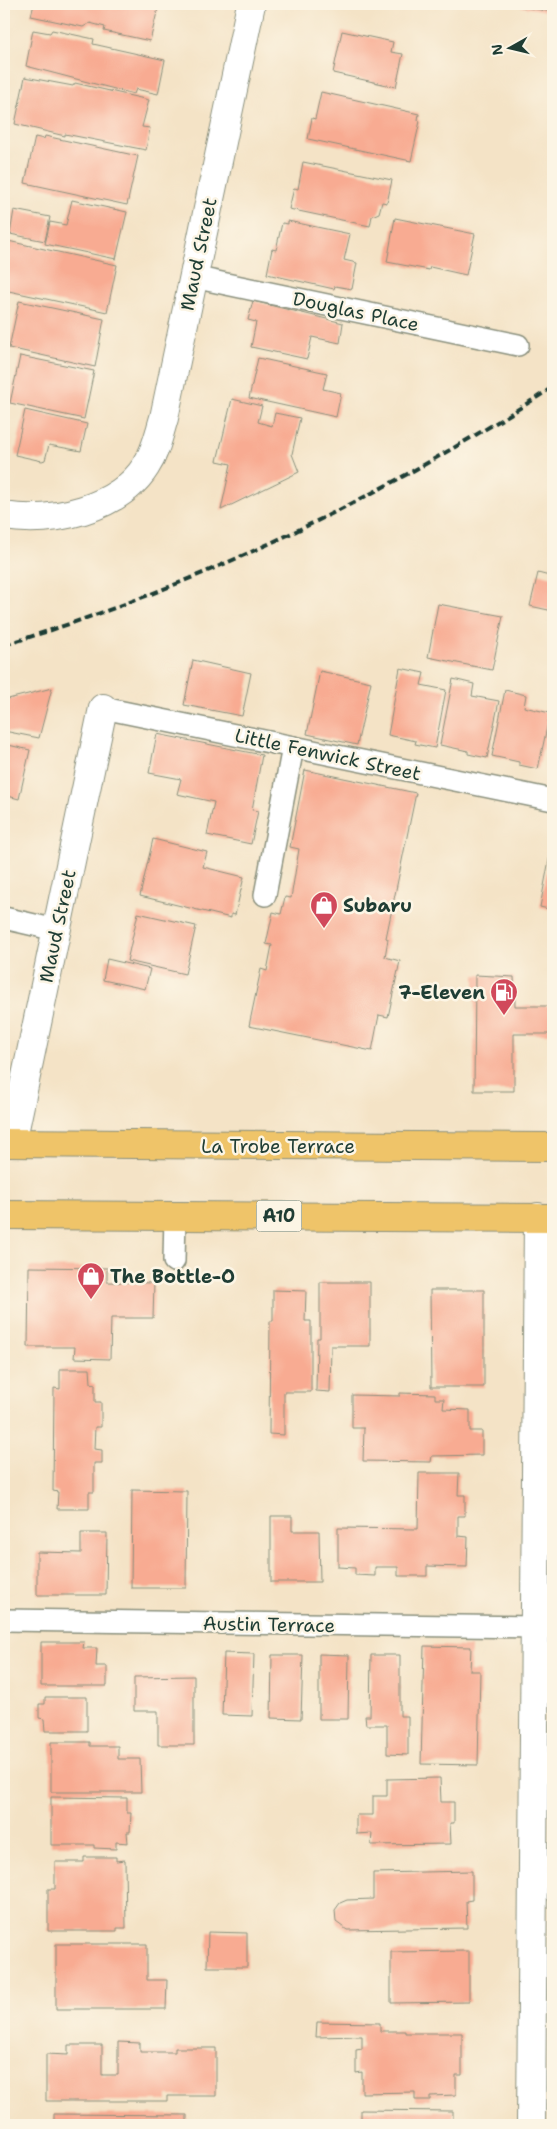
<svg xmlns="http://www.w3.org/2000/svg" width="557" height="2129" viewBox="0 0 557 2129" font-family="'Shantell Sans',sans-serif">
  <rect width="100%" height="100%" fill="#fcf5e5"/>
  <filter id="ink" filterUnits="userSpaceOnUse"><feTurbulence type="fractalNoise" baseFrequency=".02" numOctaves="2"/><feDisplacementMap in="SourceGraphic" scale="10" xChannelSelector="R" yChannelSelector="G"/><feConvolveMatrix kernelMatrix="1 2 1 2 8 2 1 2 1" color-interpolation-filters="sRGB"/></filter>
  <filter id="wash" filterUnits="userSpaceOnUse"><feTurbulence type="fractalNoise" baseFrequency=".0096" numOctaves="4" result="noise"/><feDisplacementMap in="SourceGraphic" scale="20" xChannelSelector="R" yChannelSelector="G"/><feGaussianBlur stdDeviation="1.12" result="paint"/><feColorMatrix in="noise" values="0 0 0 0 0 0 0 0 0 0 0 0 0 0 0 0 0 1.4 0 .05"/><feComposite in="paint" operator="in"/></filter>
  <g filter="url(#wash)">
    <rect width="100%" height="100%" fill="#f4e3c6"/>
    <g id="blocks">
      <!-- building -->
      <g fill="#f8ab92">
        <path d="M34,4H159L150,41L104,31L105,27L90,23L83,27L31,16Z"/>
        <path d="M518,4H553V12L518,6Z"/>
        <path d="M33,30L50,33L52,30L94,39L93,44L165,60L158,94L136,89L134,94L26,66Z"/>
        <path d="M342,31L393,42L391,52L403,54L396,87L333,73Z"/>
        <path d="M25,77L73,86L75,83L149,100L142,127L150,128L146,150L65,134V136L15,124Z"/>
        <path d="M321,92L419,114L418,120L420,121L411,161L308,139L312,118L315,119Z"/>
        <path d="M45,136L138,156L127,205L25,183L35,137L44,139Z"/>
        <path d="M303,162L392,180L387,203L382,202L379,213L372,216L370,226L289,209L294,188L298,189Z"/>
        <path d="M72,200L127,212L116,259L45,244L50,222L66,225Z"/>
        <path d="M14,210L50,217L45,241L10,234Z"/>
        <path d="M395,218L475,234L466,275L430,267L429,270L387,262Z"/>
        <path d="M288,221L350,234L344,260L357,263L352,289L335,286L334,289L267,274L272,249L276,250L282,223L288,224Z"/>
        <path d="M8,241L117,265L107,312L4,290V262Z"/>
        <path d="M19,301L104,319L95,367L9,348Z"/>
        <path d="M253,301L343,323L340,343L312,337L307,359L251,347L256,322L248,320Z"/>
        <path d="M20,356L94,371L84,419L10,403Z"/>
        <path d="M258,358L327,373L323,389L341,393L336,417L249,398Z"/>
        <path d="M232,399L262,406L258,422L272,426L275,413L300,418L292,454L299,472L221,510L231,464L217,461Z"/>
        <path d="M25,410L87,424L81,451L49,445L45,460L42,461L15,455Z"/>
        <path d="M538,573L553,577V611L530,606Z"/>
        <path d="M438,604L503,616L492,670L428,657Z"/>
        <path d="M193,660L251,673L242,716L184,705Z"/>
        <path d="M400,668L424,673L421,685L446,690L435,748L415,744L416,741L388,735Z"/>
        <path d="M320,671L371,682L357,745L307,734Z"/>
        <path d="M453,679L474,684L472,696L499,701L487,758L468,754V751L440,745Z"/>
        <path d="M52,688L39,738L4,731V700Z"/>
        <path d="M505,690L526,695L524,707L550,713L538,769L519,765V762L492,756Z"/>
        <path d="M157,734L262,755L252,810L258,811L251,844L207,835L214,802L177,794L181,779L149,773Z"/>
        <path d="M4,744L30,750L19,799L4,795Z"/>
        <path d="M305,770L416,793L386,938L388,939L385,957L400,961L388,1017L379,1015L372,1051L249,1026L261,969L267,971L272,945L266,944L273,912L281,914L285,897L291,898L299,849L290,847Z"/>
        <path d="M153,839L207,852L203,867L244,877L235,915L231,914V918L140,896Z"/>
        <path d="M552,844H553V910L540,907Z"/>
        <path d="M138,913L196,926L185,974L127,961Z"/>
        <path d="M107,959L150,969L145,989L103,980Z"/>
        <path d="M475,975L514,977L515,1006H553V1034H514V1091H474Z"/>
        <path d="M29,1267L107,1268V1282L154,1283L153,1318H111L110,1359L74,1358L75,1347H28Z"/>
        <path d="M320,1282H370V1346H331L330,1392L316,1391L317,1338H320Z"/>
        <path d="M273,1290L306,1291L305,1321H311V1392H284V1435L269,1434L270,1321H273Z"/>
        <path d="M430,1290H484V1387H431Z"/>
        <path d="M60,1369H90L91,1383L95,1384V1402H101V1427H95L94,1449L102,1450V1463H94V1492H89V1509H57L58,1492L53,1491L54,1388L60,1389Z"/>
        <path d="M400,1393L435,1394V1399H444L443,1409L470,1410V1431H482V1455L432,1456L431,1462L363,1461L364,1428H352V1395L400,1396Z"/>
        <path d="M419,1473H459L458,1495H465V1516H458V1536L468,1537L467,1567L427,1566V1576H398V1567H375V1576L355,1575V1568L338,1567V1528L418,1529Z"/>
        <path d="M132,1490L187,1491L186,1588H131Z"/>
        <path d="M271,1516H292V1531H319L320,1582H271Z"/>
        <path d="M81,1533H107L106,1595H37V1552L81,1553Z"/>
        <path d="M41,1642H84L83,1648H97L96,1666H107V1686H41Z"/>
        <path d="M424,1646L471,1647L470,1671H480L478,1765L421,1764Z"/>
        <path d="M224,1653L254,1654L252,1716L222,1715Z"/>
        <path d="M319,1654L349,1655L348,1719H319Z"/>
        <path d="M272,1655H303L301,1719L271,1718Z"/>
        <path d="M371,1655H400V1716H408V1755L387,1754V1725H366L365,1716H370Z"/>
        <path d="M194,1676V1745H158V1711H134V1677Z"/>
        <path d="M45,1697H87V1731H45L44,1719L39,1718V1704H45Z"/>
        <path d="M51,1742H90V1746H118V1759H140L141,1792H51Z"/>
        <path d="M440,1778L441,1802H454V1823H450L451,1844L371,1845L372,1833L356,1834V1815H373V1796H387V1779Z"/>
        <path d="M51,1797L127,1798V1813H131L130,1832H127L128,1843L116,1842V1849L94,1848V1845H51Z"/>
        <path d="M84,1857H116V1861L125,1860L126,1928H117V1931H48V1889H55V1862H84Z"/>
        <path d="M472,1871V1900L466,1901L467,1928L347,1930L336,1922L335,1910L340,1903L347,1900L373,1899V1873Z"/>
        <path d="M208,1932L247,1933V1967H207Z"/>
        <path d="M56,1944H147V1980H167L166,2009H56Z"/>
        <path d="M469,1951V2002L391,2003V1952Z"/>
        <path d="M317,2022L380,2023V2031H405V2033H462V2075H456V2095L430,2096V2100H415V2092L362,2093V2072L356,2073V2050L362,2049V2036L316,2037Z"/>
        <path d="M118,2042L140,2043V2052H175V2048H216V2096H167V2101H46V2054L68,2055V2045H102V2075H118Z"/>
        <path d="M361,2110L453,2111V2125H361Z"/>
        <path d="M54,2114L187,2115V2125H54Z"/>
      </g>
    </g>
  </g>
  <g filter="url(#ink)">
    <use href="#blocks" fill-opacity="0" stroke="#8a907d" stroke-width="1"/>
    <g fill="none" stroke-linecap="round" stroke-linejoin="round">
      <!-- lane casing -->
      <g stroke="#8a907d" stroke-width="24">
        <g id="lane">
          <path d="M193,277L518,345"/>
          <path d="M103,708L553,800"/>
          <path d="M265,895L293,747"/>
          <path d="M4,918L56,930"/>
          <path d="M174,1261L175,1215"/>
          <path d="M4,1620L535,1627"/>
        </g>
      </g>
      <!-- street casing -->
      <g stroke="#8a907d" stroke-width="30">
        <g id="street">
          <path d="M4,516C52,524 119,509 146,466C156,451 159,434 164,418L251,4"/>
          <path d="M12,1143L103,708"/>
          <path d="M531,2125L538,1217"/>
        </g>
      </g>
      <!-- highway casing -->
      <g stroke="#8a907d" stroke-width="30">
        <g id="highway">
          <path d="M4,1143L553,1147"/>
          <path d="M4,1215L553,1218"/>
        </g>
      </g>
      <!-- lane -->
      <use href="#lane" stroke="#fff" stroke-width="21"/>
      <!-- street -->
      <use href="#street" stroke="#fff" stroke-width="28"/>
      <!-- highway -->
      <use href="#highway" stroke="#efc469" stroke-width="28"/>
      <!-- rail -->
      <path stroke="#1f3d34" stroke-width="4" stroke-dasharray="8 4" stroke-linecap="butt" d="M4,645C198,586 383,497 553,387"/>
    </g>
  </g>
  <!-- icons -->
  <defs>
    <g id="shop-pin" transform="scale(1.4375)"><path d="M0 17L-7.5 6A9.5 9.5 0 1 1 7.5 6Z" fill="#d1495b" stroke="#fcf5e5"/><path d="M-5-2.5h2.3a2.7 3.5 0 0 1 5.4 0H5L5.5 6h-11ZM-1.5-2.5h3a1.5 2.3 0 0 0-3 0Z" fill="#fff"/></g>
    <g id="fuel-pin" transform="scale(1.4375)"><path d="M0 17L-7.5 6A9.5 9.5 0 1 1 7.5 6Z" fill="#d1495b" stroke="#fcf5e5"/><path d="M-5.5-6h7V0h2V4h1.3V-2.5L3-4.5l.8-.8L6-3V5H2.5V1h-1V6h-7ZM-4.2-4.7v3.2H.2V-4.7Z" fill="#fff"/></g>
  </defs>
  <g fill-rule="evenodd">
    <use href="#shop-pin" x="324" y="905"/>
    <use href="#fuel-pin" x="504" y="992"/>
    <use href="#shop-pin" x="91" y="1276"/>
  </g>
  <g text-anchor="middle" stroke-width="5" stroke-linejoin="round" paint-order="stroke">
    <!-- shield labels -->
    <rect fill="#fcf5e5" stroke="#617469" stroke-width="1" x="256.5" y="1200.5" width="45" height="31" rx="4"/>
    <g font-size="18" font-weight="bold" fill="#1f3d34">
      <text x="279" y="1222">A10</text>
    </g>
    <!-- street labels -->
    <g font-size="19" fill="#1f3d34" stroke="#fcf5e5">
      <text transform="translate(198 254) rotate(-78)" y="7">Maud Street</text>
      <text transform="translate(356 311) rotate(12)" y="7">Douglas Place</text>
      <text transform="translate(328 754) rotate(12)" y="7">Little Fenwick Street</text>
      <text transform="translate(57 926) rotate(-78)" y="7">Maud Street</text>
      <text x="278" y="1153">La Trobe Terrace</text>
      <text transform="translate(269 1624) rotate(1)" y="7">Austin Terrace</text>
    </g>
    <!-- poi labels -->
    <g font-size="19" font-weight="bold" fill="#1f3d34" stroke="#fcf5e5" text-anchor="start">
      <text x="343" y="912">Subaru</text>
      <text x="485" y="999" text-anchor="end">7-Eleven</text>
      <text x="110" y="1283">The Bottle-O</text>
    </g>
  </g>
  <!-- margin -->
  <rect width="557" height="2129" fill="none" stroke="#fcf5e5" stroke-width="20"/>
  <!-- north arrow -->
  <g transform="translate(510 48) rotate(262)" stroke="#fcf5e5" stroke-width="4" paint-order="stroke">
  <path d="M0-4L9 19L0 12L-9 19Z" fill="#1f3d34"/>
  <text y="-8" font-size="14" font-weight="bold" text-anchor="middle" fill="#1f3d34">N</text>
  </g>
</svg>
